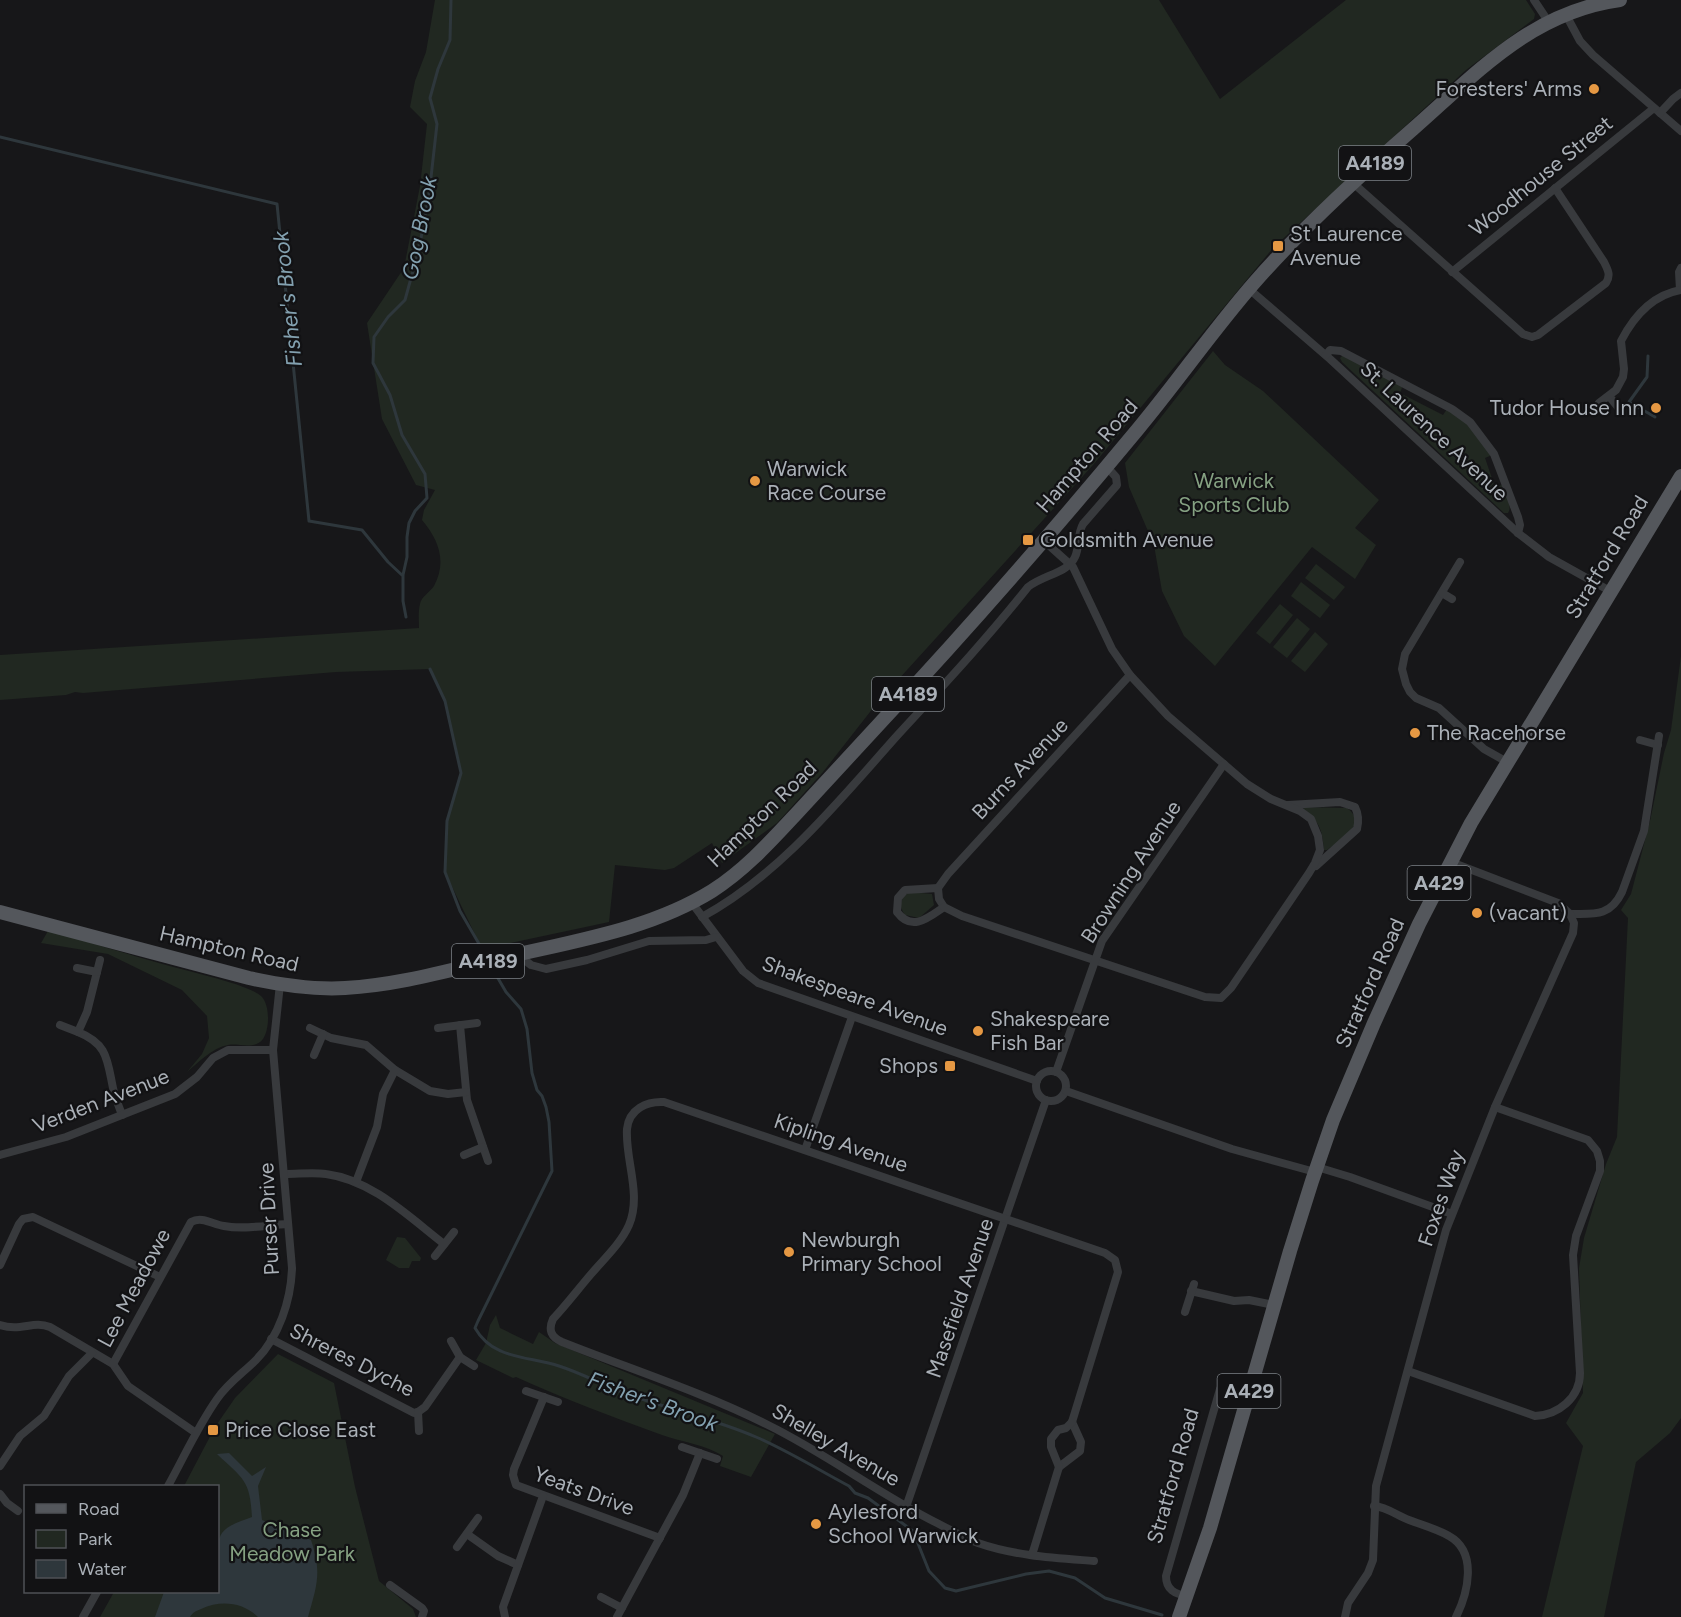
<svg xmlns="http://www.w3.org/2000/svg" width="1681" height="1617" viewBox="0 0 1681 1617" font-family="Figtree,sans-serif">
  <rect width="100%" height="100%" fill="#171719"/>
  <!-- green -->
  <g fill="#212821">
    <path d="M435,0H1159L1220,99L1346,0H1526L1535,14L1534,19L1466,70L1273,248L1093,465L877,703L823,772L777,823L722,863L712,843L674,868L665,870L615,865L609,922L482,949L445,872L447,821L461,773L445,701L430,669L336,672L83,693L75,692L66,695L0,700V655L419,628C419,621 418,612 420,604C421,597 430,592 434,586C447,562 439,540 422,520L424,510L435,490L416,485L382,419L367,323L404,268L420,186L427,124L410,107L415,81L426,52Z"/>
    <path d="M1213,351L1225,365L1263,391L1379,500L1355,528L1376,545L1355,579L1312,547L1215,666L1184,636L1162,591L1154,545L1129,487L1125,463Z"/>
    <path d="M1343,355L1403,385L1400,393L1443,415L1447,409L1468,424L1492,455L1485,458L1495,487L1502,485C1505,493 1513,506 1508,513H1504L1342,362L1340,358Z"/>
    <path d="M1316,564L1345,587L1334,600L1305,578Z"/>
    <path d="M1301,582L1330,605L1320,618L1291,596Z"/>
    <path d="M1280,604L1293,615L1270,644L1256,633Z"/>
    <path d="M1297,618L1310,629L1287,658L1273,647Z"/>
    <path d="M1315,632L1328,644L1305,672L1291,661Z"/>
    <path d="M1681,656V1418L1670,1433L1636,1462L1604,1617H1542L1583,1446L1566,1423L1583,1393L1579,1268L1584,1238L1606,1164L1617,1137L1628,918L1621,910L1631,894L1650,821L1664,753L1671,730Z"/>
    <path d="M1302,807L1347,808C1369,824 1341,840 1327,850H1324C1322,827 1319,822 1302,807Z"/>
    <path d="M909,892L932,894L934,905L919,918L905,915C898,906 900,899 909,892Z"/>
    <path d="M48,931C87,941 126,954 166,965C186,971 248,984 261,996C270,1004 270,1029 263,1039C255,1050 239,1043 228,1045C212,1048 199,1062 187,1072L202,1054L209,1038L207,1016L182,990L108,954L41,943Z"/>
    <path d="M397,1237L405,1238L421,1258L420,1261H412L409,1268H399L386,1260Z"/>
    <path d="M496,1315L500,1328L533,1344L539,1332L555,1343L775,1434L751,1477L720,1466L723,1456C706,1445 682,1442 662,1435C613,1417 564,1399 516,1377L513,1378L476,1360L486,1343L490,1325Z"/>
    <path d="M278,1354L334,1383L355,1487L379,1581L413,1609L416,1617H100L114,1592H218V1486H184L215,1427L235,1398Z"/>
  </g>
  <!-- water -->
  <path fill="#2e373c" d="M229,1453L252,1476L266,1467L258,1486L262,1520L311,1540C322,1573 317,1585 308,1617H258C242,1602 221,1600 201,1609C196,1611 193,1612 190,1617H155L164,1592H218C218,1578 214,1544 222,1533C229,1524 242,1521 252,1517C250,1479 243,1479 217,1454Z"/>
  <g fill="none" stroke-linecap="round" stroke-linejoin="round">
    <!-- stream -->
    <g stroke="#2e373c" stroke-width="3">
      <path d="M0,137L277,204L309,521L362,530L388,562L403,576V601L406,617"/>
      <path d="M1648,356L1647,377L1629,402L1655,417"/>
      <path d="M403,575L407,557V537L409,523L415,511L427,498L425,474L402,435L390,395L373,363L374,337L388,317L405,300L419,249L429,195L437,124L430,98L438,69L450,40L451,0"/>
      <path d="M430,669L445,701L461,773L447,821L445,872L460,911L482,949"/>
      <path d="M492,968L506,992L521,1009L527,1029L532,1073L537,1090L542,1096L546,1107L549,1122L552,1171L478,1321L475,1328C493,1360 529,1356 559,1366C581,1373 601,1384 622,1392C666,1409 713,1418 756,1437C788,1451 819,1470 849,1486L855,1493L868,1498L913,1531L929,1571L945,1588L956,1591L1026,1574L1049,1571L1075,1578L1105,1598L1162,1615"/>
    </g>
    <!-- minor -->
    <g stroke="#383a3d" stroke-width="8">
      <path d="M1534,0L1548,21"/>
      <path d="M1565,13L1580,41L1593,55L1681,131"/>
      <path d="M1660,113L1673,99L1681,93"/>
      <path d="M1353,183L1523,334L1532,337L1538,335L1606,283C1611,275 1608,270 1604,262L1555,188"/>
      <path d="M1452,272L1654,108"/>
      <path d="M1249,289L1330,359L1518,533L1549,557L1610,591"/>
      <path d="M1680,290L1679,272L1681,268"/>
      <path d="M1326,355L1330,350L1341,351L1452,409L1470,422L1494,454L1518,517L1520,525L1518,533"/>
      <path d="M1609,396L1621,411"/>
      <path d="M1599,403L1616,390L1623,377L1624,369L1621,341C1634,316 1652,295 1681,290"/>
      <path d="M1460,562L1405,654L1402,669L1406,684L1410,692L1416,698L1439,708L1484,749L1507,762"/>
      <path d="M1442,593L1452,599"/>
      <path d="M1640,740L1658,745"/>
      <path d="M1288,805L1340,802L1355,807C1359,815 1359,821 1357,829L1316,866"/>
      <path d="M1451,862L1558,903L1570,914C1594,914 1610,917 1622,892L1644,831L1659,736"/>
      <path d="M938,888L948,874L1130,675"/>
      <path d="M938,888L939,899L944,907C928,918 912,932 897,912L898,898L905,890Z"/>
      <path d="M692,903L743,971L758,983L1037,1081"/>
      <path d="M944,907L962,916L1205,997L1221,998L1231,988L1309,873L1315,863L1320,850L1318,836L1311,819L1300,811L1271,799L1247,784L1168,716L1130,675L1112,649L1073,567L1043,540"/>
      <path d="M702,917C778,876 838,802 895,738C940,689 986,640 1028,587C1043,575 1068,573 1075,557C1080,546 1077,534 1083,524L1117,485L1116,477L1106,466"/>
      <path d="M517,954L531,965L546,969L587,960L649,941L706,940L716,937"/>
      <path d="M100,960L87,1012L78,1032C108,1044 107,1060 113,1088C115,1098 119,1106 122,1115"/>
      <path d="M77,968L97,972"/>
      <path d="M60,1025L78,1032"/>
      <path d="M460,1025L467,1100L488,1161"/>
      <path d="M310,1028L331,1038L366,1045L395,1070L430,1091L448,1094L466,1092"/>
      <path d="M438,1028L477,1023"/>
      <path d="M314,1055L323,1034"/>
      <circle cx="1051" cy="1086" r="15"/>
      <path d="M1056,1072L1102,941L1224,764"/>
      <path d="M1066,1091L1232,1149L1315,1172"/>
      <path d="M805,1150L852,1017"/>
      <path d="M0,1155L66,1137L175,1094L197,1077L213,1058L228,1050H273"/>
      <path d="M464,1155L483,1147"/>
      <path d="M1317,1167L1350,1177L1452,1214"/>
      <path d="M285,1174C299,1174 313,1172 326,1174C372,1180 409,1217 444,1244"/>
      <path d="M356,1182L377,1127L383,1094L395,1070"/>
      <path d="M435,1256L454,1232"/>
      <path d="M0,1265L19,1224L23,1219L33,1217L160,1277"/>
      <path d="M1191,1291L1234,1301L1249,1300L1274,1305"/>
      <path d="M1185,1312L1194,1284"/>
      <path d="M0,1325C21,1332 33,1320 50,1327L113,1364L128,1386L196,1433"/>
      <path d="M271,1339L414,1413L418,1412L425,1407L460,1357"/>
      <path d="M451,1341L460,1357L474,1366"/>
      <path d="M113,1364L191,1222C202,1216 212,1224 224,1226C244,1230 267,1225 288,1224"/>
      <path d="M1408,1371L1535,1416C1558,1415 1580,1398 1580,1373L1573,1255L1576,1236L1600,1171V1161L1597,1151L1588,1140L1495,1107"/>
      <path d="M526,1391L558,1402"/>
      <path d="M544,1397L514,1469L513,1475L516,1485L660,1538"/>
      <path d="M418,1412L419,1431"/>
      <path d="M682,1447L717,1459"/>
      <path d="M0,1466L20,1436L44,1416L69,1376L92,1353"/>
      <path d="M1059,1467L1080,1451L1081,1442L1072,1422"/>
      <path d="M168,1486C184,1457 198,1426 217,1399C228,1383 243,1373 256,1360C279,1337 291,1300 292,1268L273,1050L280,984"/>
      <path d="M0,1494L7,1503L18,1511"/>
      <path d="M1374,1506C1387,1507 1398,1516 1409,1520C1422,1525 1437,1529 1449,1536C1478,1552 1468,1593 1456,1617"/>
      <path d="M906,1507L1046,1100"/>
      <path d="M467,1534L498,1556L518,1565"/>
      <path d="M457,1547L478,1518"/>
      <path d="M1032,1555L1059,1467L1051,1447V1439L1058,1430L1066,1428L1072,1422L1118,1272L1115,1260L1105,1253L664,1102C647,1101 629,1109 627,1129C625,1160 642,1194 629,1225C621,1243 605,1258 592,1273C579,1288 567,1304 553,1319C548,1330 551,1337 562,1342C630,1369 702,1392 768,1425C827,1454 879,1494 937,1523C951,1530 964,1538 978,1543C1015,1556 1056,1558 1094,1561"/>
      <path d="M390,1585L422,1608L424,1611L422,1617"/>
      <path d="M1187,1596C1175,1594 1166,1590 1166,1576L1220,1389L1228,1382L1252,1381"/>
      <path d="M601,1597L622,1608"/>
      <path d="M83,1617L97,1592"/>
      <path d="M505,1617L503,1607L543,1496"/>
      <path d="M617,1617L683,1495L700,1453"/>
      <path d="M1345,1617L1348,1603L1368,1573L1373,1560L1376,1486L1446,1230L1495,1107L1573,933L1574,923L1570,914"/>
    </g>
    <!-- primary -->
    <g stroke="#54575c" stroke-width="14">
      <path d="M0,912L249,978C281,985 313,990 345,988C399,985 450,970 502,958C573,941 649,930 712,891C745,870 771,841 797,813C825,783 853,752 881,722C970,627 1055,529 1138,429C1178,381 1213,330 1254,283C1302,228 1358,177 1413,129C1477,73 1531,12 1620,0"/>
      <path d="M1179,1617L1210,1528L1290,1251L1312,1181L1333,1120L1374,1023L1419,924L1471,823L1681,476"/>
    </g>
  </g>
  <!-- markers -->
  <g fill="#e59843" stroke="#121214" stroke-width="2">
    <circle cx="1594" cy="89" r="6"/>
    <rect x="1272" y="240" width="12" height="12" rx="3"/>
    <circle cx="1656" cy="408" r="6"/>
    <circle cx="755" cy="481" r="6"/>
    <rect x="1022" y="534" width="12" height="12" rx="3"/>
    <circle cx="1415" cy="733" r="6"/>
    <circle cx="1477" cy="913" r="6"/>
    <circle cx="978" cy="1031" r="6"/>
    <rect x="944" y="1060" width="12" height="12" rx="3"/>
    <circle cx="789" cy="1252" r="6"/>
    <rect x="207" y="1424" width="12" height="12" rx="3"/>
    <circle cx="816" cy="1524" r="6"/>
  </g>
  <g text-anchor="middle" stroke-width="4.5" stroke-linejoin="round" paint-order="stroke">
    <!-- shield labels -->
    <g fill="#121214" stroke="#7c8186" stroke-width="1.5">
      <rect x="1339" y="146" width="72" height="34" rx="4.5"/>
      <rect x="872" y="677" width="72" height="34" rx="4.5"/>
      <rect x="1407.5" y="866" width="63" height="34" rx="4.5"/>
      <rect x="452" y="944" width="72" height="34" rx="4.5"/>
      <rect x="1217.5" y="1374" width="63" height="34" rx="4.5"/>
    </g>
    <g font-size="20" font-weight="bold" fill="#aab0b7">
      <text x="1375" y="170">A4189</text>
      <text x="908" y="701">A4189</text>
      <text x="1439" y="890">A429</text>
      <text x="488" y="968">A4189</text>
      <text x="1249" y="1398">A429</text>
    </g>
    <!-- poi labels -->
    <g font-size="21" fill="#aab0b7" stroke="#121214" text-anchor="start">
      <text x="1582" y="96" text-anchor="end">Foresters' Arms</text>
      <text x="1290" y="241">St Laurence<tspan x="1290" dy="24">Avenue</tspan></text>
      <text x="1644" y="415" text-anchor="end">Tudor House Inn</text>
      <text x="767" y="476">Warwick<tspan x="767" dy="24">Race Course</tspan></text>
      <text x="1040" y="547">Goldsmith Avenue</text>
      <text x="1427" y="740">The Racehorse</text>
      <text x="1489" y="920">(vacant)</text>
      <text x="990" y="1026">Shakespeare<tspan x="990" dy="24">Fish Bar</tspan></text>
      <text x="938" y="1073" text-anchor="end">Shops</text>
      <text x="801" y="1247">Newburgh<tspan x="801" dy="24">Primary School</tspan></text>
      <text x="225" y="1437">Price Close East</text>
      <text x="828" y="1519">Aylesford<tspan x="828" dy="24">School Warwick</tspan></text>
    </g>
    <!-- street labels -->
    <g font-size="21" fill="#aab0b7" stroke="#121214">
      <text transform="translate(1541 176) rotate(-39)" y="7">Woodhouse Street</text>
      <text transform="translate(1434 431) rotate(43)" y="7">St. Laurence Avenue</text>
      <text transform="translate(1087 456) rotate(-49)" y="7">Hampton Road</text>
      <text transform="translate(1607 557) rotate(-59)" y="7">Stratford Road</text>
      <text transform="translate(1020 769) rotate(-47)" y="7">Burns Avenue</text>
      <text transform="translate(762 814) rotate(-44)" y="7">Hampton Road</text>
      <text transform="translate(1131 872) rotate(-57)" y="7">Browning Avenue</text>
      <text transform="translate(229 949) rotate(13)" y="7">Hampton Road</text>
      <text transform="translate(1370 983) rotate(-66)" y="7">Stratford Road</text>
      <text transform="translate(855 996) rotate(20)" y="7">Shakespeare Avenue</text>
      <text transform="translate(101 1101) rotate(-21)" y="7">Verden Avenue</text>
      <text transform="translate(841 1143) rotate(19)" y="7">Kipling Avenue</text>
      <text transform="translate(1441 1198) rotate(-71)" y="7">Foxes Way</text>
      <text transform="translate(269 1219) rotate(-93)" y="7">Purser Drive</text>
      <text transform="translate(134 1288) rotate(-62)" y="7">Lee Meadowe</text>
      <text transform="translate(960 1298) rotate(-71)" y="7">Masefield Avenue</text>
      <text transform="translate(352 1360) rotate(27)" y="7">Shreres Dyche</text>
      <text transform="translate(836 1445) rotate(30)" y="7">Shelley Avenue</text>
      <text transform="translate(1173 1476) rotate(-74)" y="7">Stratford Road</text>
      <text transform="translate(584 1491) rotate(20)" y="7">Yeats Drive</text>
    </g>
    <!-- park labels -->
    <g font-size="21" fill="#85a182" stroke="#121214">
      <text x="1234" y="488">Warwick<tspan x="1234" dy="24">Sports Club</tspan></text>
      <text x="292" y="1537">Chase<tspan x="292" dy="24">Meadow Park</tspan></text>
    </g>
    <!-- water labels -->
    <g font-size="22" font-style="italic" fill="#83a1b0" stroke="#121214">
      <text transform="translate(419 228) rotate(-79)" y="8">Gog Brook</text>
      <text transform="translate(287 299) rotate(-96)" y="8">Fisher's Brook</text>
      <text transform="translate(653 1401) rotate(20)" y="8">Fisher's Brook</text>
    </g>
  </g>
  <!-- legend -->
  <rect x="24" y="1485" width="195" height="108" fill="#121214" stroke="#4f5155" stroke-width="1.5"/>
  <rect x="36" y="1504" width="30" height="9" fill="#54575c" stroke="#4f5155" stroke-width="1.5"/>
  <text x="78" y="1515" font-size="18" fill="#aab0b7">Road</text>
  <rect x="36" y="1530" width="30" height="18" fill="#212821" stroke="#4f5155" stroke-width="1.5"/>
  <text x="78" y="1545" font-size="18" fill="#aab0b7">Park</text>
  <rect x="36" y="1560" width="30" height="18" fill="#2e373c" stroke="#4f5155" stroke-width="1.5"/>
  <text x="78" y="1575" font-size="18" fill="#aab0b7">Water</text>
</svg>
